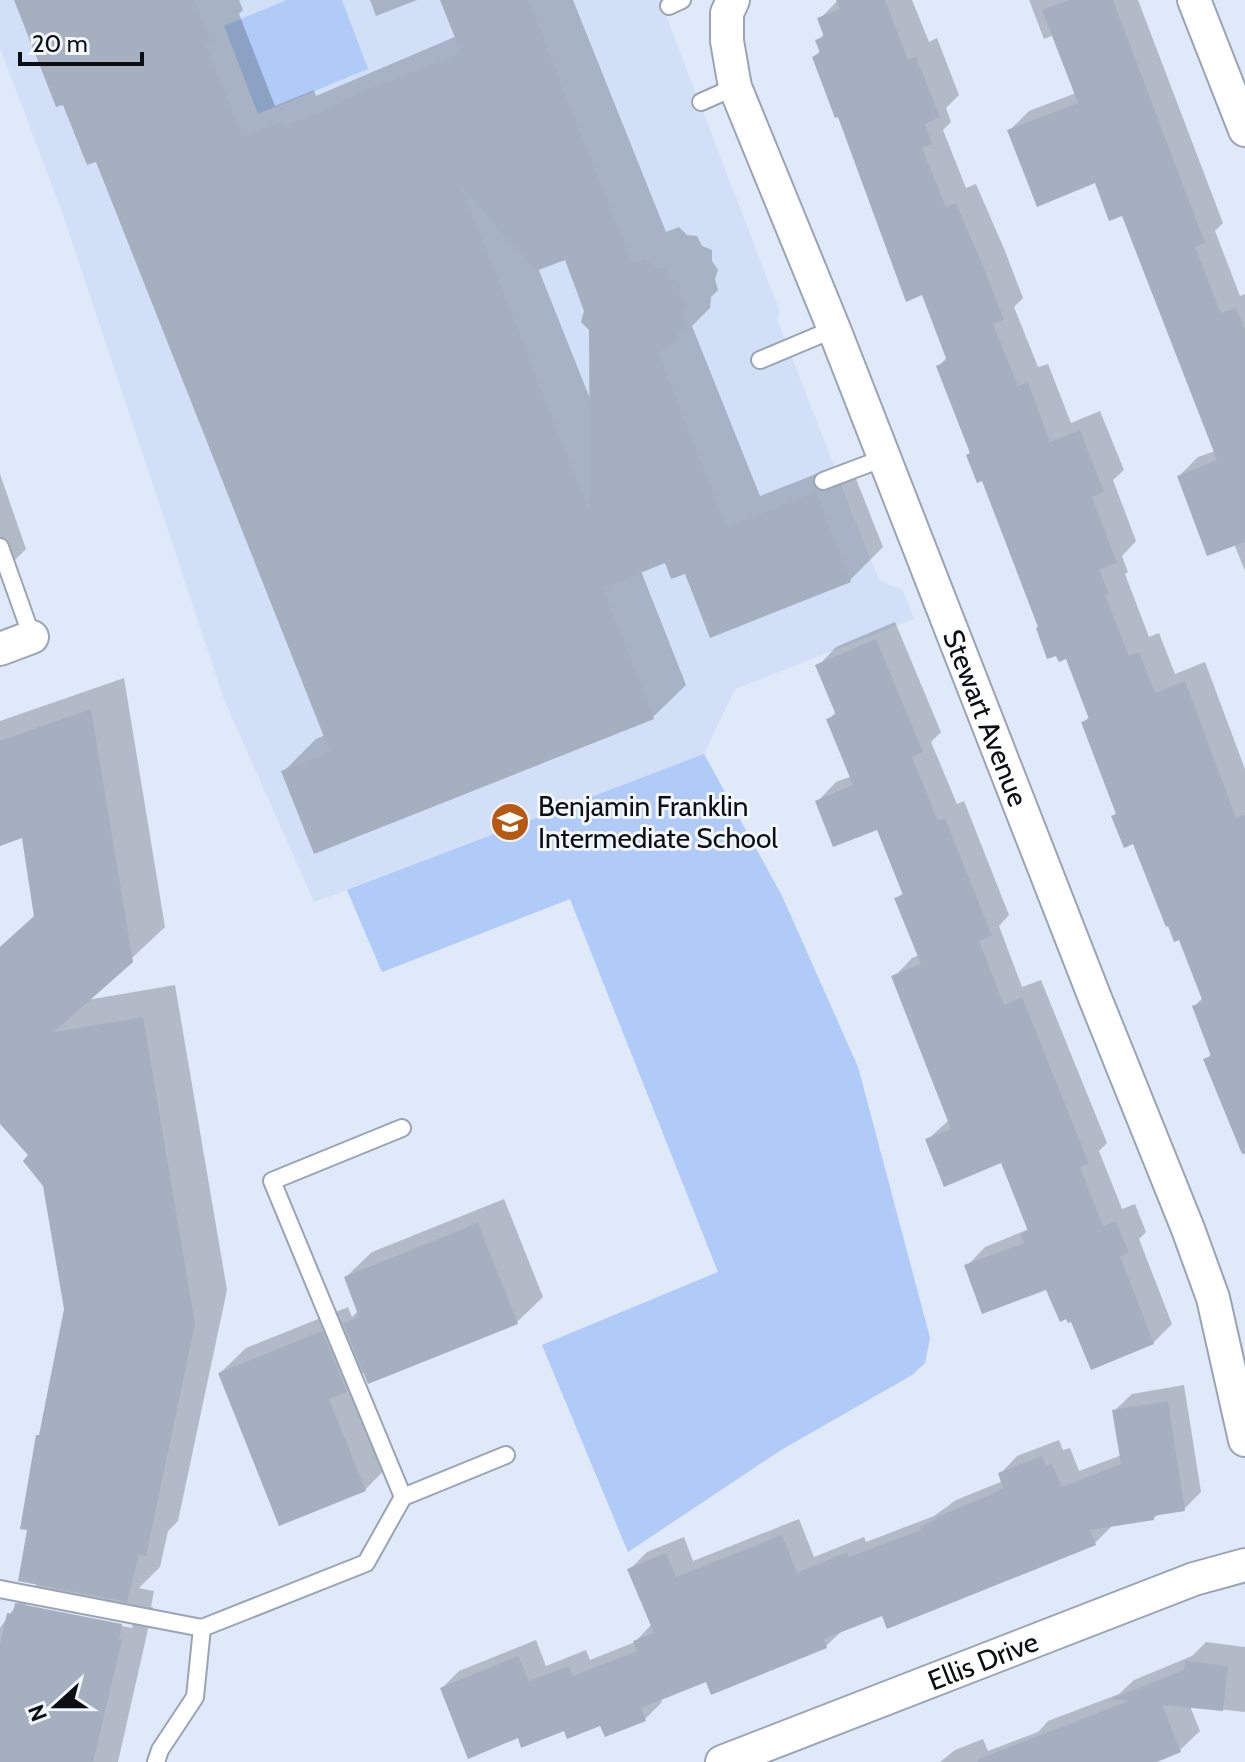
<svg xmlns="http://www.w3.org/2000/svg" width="1245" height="1762" viewBox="0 0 1245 1762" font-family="Cabin,sans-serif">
  <rect width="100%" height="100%" fill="#dfe9fa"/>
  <!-- built -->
  <path fill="#d1dff7" d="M0,0H660L780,312L777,319L870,559L880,581L903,590L914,619L735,689L704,754L782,896L858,1067L930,1338L925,1363L912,1375L781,1450L628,1552L542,1345L718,1272L570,899L382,972L347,890L314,902L225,702L64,217L0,48Z"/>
  <!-- green -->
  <g fill="#b0cbf7">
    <path d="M287,0H342L368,69L258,114L224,26Z"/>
    <path d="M704,754L782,896L858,1067L930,1338L925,1363L912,1375L781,1450L628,1552L542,1345L718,1272L570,899L382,972L347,890Z"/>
  </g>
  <!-- shadow -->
  <g fill="#0003" fill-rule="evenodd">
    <path d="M16,0H239L243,10L239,14L275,106L314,90L316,96L457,36L443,0H573L666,232L679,227L687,235L697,236L702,246L712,250V261L718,270L715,279L718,290L711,297L710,308L692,326L760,496L849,461L883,547L850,580L711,635L686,571L666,560L641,571L686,685L653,717L283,772L316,739L325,735L97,159L64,102ZM566,257L591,329V401L538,268Z"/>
    <path d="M370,0H417L376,16Z"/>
    <path d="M838,0H912L929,42L937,38L959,95L946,108L951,122L943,130L966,188L976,184L1005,251L1023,298L1014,307L1038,367L1048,364L1071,423L1100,411L1124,470L1113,480L1136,541L1122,556L1128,572L1125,574L1149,637L1159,633L1175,674L1205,662L1245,769V1156L1206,1060L1212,1053L1194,1007L1203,997L1180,938L1134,842L1113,816L1118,812L1083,723L1090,716L1067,656L1040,627L939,366L947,357L923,293L866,186L814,57L821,50L817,41L825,33L820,19Z"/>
    <path d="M1029,0H1138L1223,223L1215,231L1240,296L1245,294V571L1234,544L1179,476L1198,457L1215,451L1123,213L1096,181L1010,130L1029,111L1076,93L1054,35L1044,39Z"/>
    <path d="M0,474L26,549L0,575Z"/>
    <path d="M895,622L941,732L931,742L957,804L964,801L1009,915L999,926L1022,987L1041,980L1107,1143L1099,1151L1122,1209L1135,1204L1146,1232L1139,1239L1172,1324L1153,1343L1072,1320L1047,1288L967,1266L985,1247L1029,1229L1002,1161L927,1140L949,1120L894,977L912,958L919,955L896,899L904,892L878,827L818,801L836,782L852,776L828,720L837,711L818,666L836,647Z"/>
    <path d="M124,678L165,927L87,1000L175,985L227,1290L178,1521L168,1531L160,1567L139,1588L154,1591L151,1607H153L118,1762H0V1628L17,1604L38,1583V1436L42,1432L66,1309L45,1185L31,1155L0,1121V947L35,915L24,836L0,844V721ZM26,1603L133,1624L132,1628L26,1607Z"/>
    <path d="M504,1199L543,1297L517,1322L365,1371L357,1379L390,1464L365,1490L220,1373L246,1348L348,1307L352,1317L359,1310L346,1277L372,1252Z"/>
    <path d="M1184,1385L1201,1492L1184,1509L1159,1513L1153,1519L1112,1526L1095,1543L883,1614L843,1630L826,1646L707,1679L660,1698L662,1702L645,1719L519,1736L442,1688L459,1671L536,1640L546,1666L586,1650L590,1660L635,1642L652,1624L630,1569L647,1552L684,1537L693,1561L799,1519L814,1557L864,1537L866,1542L934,1516L956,1500L1003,1481L1000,1474L1017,1456L1059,1440L1063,1450L1070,1448L1079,1471L1122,1455L1114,1411L1132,1394Z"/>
    <path d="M1206,1642L1245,1647V1712L1190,1706L1200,1731L1180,1750L1151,1762H940L955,1750L983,1739L988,1751L1038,1732L1048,1721L1119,1694L1134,1680L1192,1656Z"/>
  </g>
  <!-- building -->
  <g fill="#a5afbf" fill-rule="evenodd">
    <path d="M14,0H194L211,44L206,46L242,137L281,122L283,127L345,102L344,99L461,53L440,0H528L633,264L645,259L654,267L664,268L669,278L680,283L679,294L687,303L683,313L686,324L679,332L678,342L658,353L727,527L816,492L851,582L710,638L685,574L671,579L665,563L603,588L654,719L314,854L281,771L330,752L96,162L87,165L63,105L56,107ZM460,185L536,271L565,260L584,311L581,322L589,330L590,513Z"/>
    <path d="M836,0H885L908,60L916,57L940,117L925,124L932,144L922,148L946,207L956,203L985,271L1004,320L993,324L1018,386L1028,382L1050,442L1080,430L1104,492L1092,497L1117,563L1099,570L1109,594L1105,595L1129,656L1139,652L1155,693L1185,681L1236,818L1245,815V1153L1242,1154L1203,1059L1211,1056L1192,1006L1203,1002L1179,940L1174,942L1168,926L1166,927L1133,844L1124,848L1111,816L1116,814L1081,722L1089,719L1066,659L1059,662L1056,656L1047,659L1036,628L1038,627L982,481L977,483L966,455L970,453L936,366L947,361L922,295L906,302L838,117L835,118L812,57L820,53L815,40L824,37L817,18L840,9Z"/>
    <path d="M1069,0H1113L1205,243L1195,247L1221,313L1236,308L1245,329V542L1207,556L1177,476L1217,460L1122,216L1109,221L1095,183L1037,207L1007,130L1078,103L1042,10Z"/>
    <path d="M876,639L923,752L912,757L938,821L945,818L992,936L979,941L1004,1005L1022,997L1089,1164L1080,1167L1103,1226L1116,1221L1129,1253L1120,1256L1154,1344L1091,1370L1071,1322L1068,1323L1066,1319L1060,1322L1046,1290L982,1314L964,1265L1024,1243L1021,1234L1028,1231L1001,1163L944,1187L925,1139L951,1129L891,976L921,964L894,898L903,895L877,830L833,847L815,801L853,785L826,719L836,715L815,665Z"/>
    <path d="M91,709L133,962L54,1032L143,1017L195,1324L146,1556L139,1554L127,1602L18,1581L27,1530L20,1529L36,1435H39L64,1309L43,1186L23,1161L28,1155L0,1124V947L34,917L22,838L0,846V741Z"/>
    <path d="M478,1223L518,1324L368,1384L343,1323L359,1317L344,1277Z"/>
    <path d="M322,1331L347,1392L329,1399L366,1491L279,1526L218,1373Z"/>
    <path d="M1168,1401L1185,1511L1153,1516L1154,1520L1090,1530L1096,1545L887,1629L882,1616L824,1639L827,1648L711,1695L706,1682L641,1708L646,1721L605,1737L600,1726L567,1739L564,1731L521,1748L518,1738L468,1759L440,1688L518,1656L529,1681L569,1666L573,1676L637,1651L633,1641L654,1633L627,1569L666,1553L676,1577L782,1535L797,1573L847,1552L849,1557L921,1530L920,1527L937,1519L936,1517L990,1495L1003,1488L998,1473L1042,1456L1046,1466L1052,1464L1062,1487L1121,1464L1112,1410Z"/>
    <path d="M15,1603L122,1624L119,1639L122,1640L93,1762H0V1645L7,1613L13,1614Z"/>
    <path d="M1185,1661L1228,1666L1223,1711L1162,1705L1181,1752L1157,1762H978V1759L1129,1701L1111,1699L1184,1670Z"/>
  </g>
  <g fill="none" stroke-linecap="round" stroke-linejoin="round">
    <!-- service casing -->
    <g stroke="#9aa4b4" stroke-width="20">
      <g id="service">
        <path d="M669,6L682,0"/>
        <path d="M701,102L735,87"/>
        <path d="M760,360L834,329"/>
        <path d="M823,481L884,458"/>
        <path d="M0,547L32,637"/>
        <path d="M402,1128L272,1181L403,1497"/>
        <path d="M0,1589L202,1628L366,1563L403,1497L506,1455"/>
        <path d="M156,1762L160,1750L195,1697L202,1628"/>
      </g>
    </g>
    <!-- minor casing -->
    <g stroke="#9aa4b4" stroke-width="36">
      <g id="minor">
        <path id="s1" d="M733,0L727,13V41L735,87L834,329L1095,998L1188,1229L1213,1298L1245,1440"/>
        <path d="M1194,0L1245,130"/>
        <path d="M0,649L32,637"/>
        <path id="s2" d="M722,1762L1194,1579L1245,1565"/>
      </g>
    </g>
    <!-- service -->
    <use href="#service" stroke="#fff" stroke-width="16"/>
    <!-- minor -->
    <use href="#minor" stroke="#fff" stroke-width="32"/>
  </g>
  <!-- icons -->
  <defs>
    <g id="school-disc" transform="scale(2)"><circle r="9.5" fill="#b85912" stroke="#f2f6fd"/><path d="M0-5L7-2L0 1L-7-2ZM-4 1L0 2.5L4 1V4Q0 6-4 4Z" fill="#fff"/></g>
  </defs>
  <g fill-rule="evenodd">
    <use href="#school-disc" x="510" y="822"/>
  </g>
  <g text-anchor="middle" stroke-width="6" stroke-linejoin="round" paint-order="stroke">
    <!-- street labels -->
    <g font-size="28" fill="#0b0f14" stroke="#f2f6fd">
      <text dy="10" stroke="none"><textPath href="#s1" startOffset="768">Stewart Avenue</textPath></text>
      <text dy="10" stroke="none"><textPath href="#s2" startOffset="280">Ellis Drive</textPath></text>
    </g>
    <!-- poi labels -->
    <g font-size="28" fill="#0b0f14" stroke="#f2f6fd" text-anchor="start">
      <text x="538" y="816">Benjamin Franklin<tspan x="538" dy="32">Intermediate School</tspan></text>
    </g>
  </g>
  <!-- north arrow -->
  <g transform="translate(56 1706) rotate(249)" stroke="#f2f6fd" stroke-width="6" paint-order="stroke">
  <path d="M0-6L14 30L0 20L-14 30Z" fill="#0b0f14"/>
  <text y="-12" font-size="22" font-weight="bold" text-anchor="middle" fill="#0b0f14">N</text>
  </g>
  <!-- scale -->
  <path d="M20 52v12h122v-12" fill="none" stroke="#0b0f14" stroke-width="4"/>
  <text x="32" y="52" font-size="24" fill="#0b0f14" stroke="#f2f6fd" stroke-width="6" paint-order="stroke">20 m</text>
</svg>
